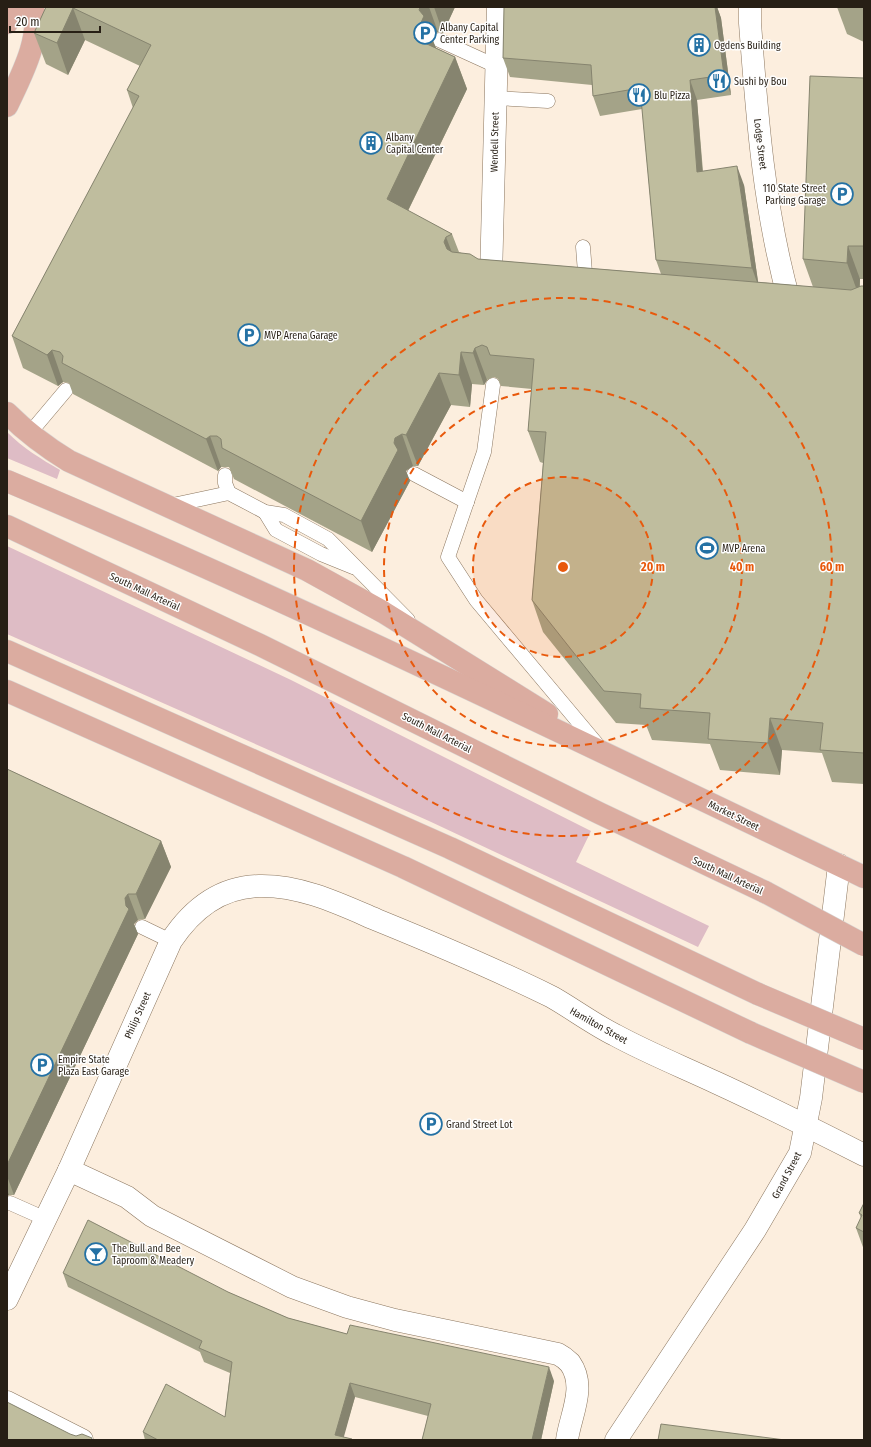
<svg xmlns="http://www.w3.org/2000/svg" width="871" height="1447" viewBox="0 0 871 1447" font-family="'Fira Sans Condensed',sans-serif">
  <rect width="100%" height="100%" fill="#fceede"/>
  <!-- green -->
  <g fill="#debcc5">
    <path d="M7,432C23,448 41,459 60,470L57,479L7,458Z"/>
    <path d="M7,546L291,680L591,831L576,862L709,926L698,947L429,821L7,634Z"/>
  </g>
  <g fill="none" stroke-linecap="round" stroke-linejoin="round">
    <!-- lane casing -->
    <g stroke="#8b765f" stroke-width="15">
      <g id="lane">
        <path d="M439,40L496,66"/>
        <path d="M495,98L548,101"/>
        <path d="M583,247L586,285"/>
        <path d="M493,385L484,452L448,557L476,600L601,749"/>
        <path d="M29,434L66,390"/>
        <path d="M414,474L467,502"/>
        <path d="M225,475V483L229,493"/>
        <path d="M168,506L229,493L265,512L284,515L328,539L408,620"/>
        <path d="M265,512L276,530L321,554L353,567"/>
        <path d="M142,927L171,941"/>
        <path d="M10,1203L46,1219"/>
      </g>
    </g>
    <!-- street casing -->
    <g stroke="#8b765f" stroke-width="23">
      <g id="street">
        <path d="M498,7L491,278L503,279"/>
        <path d="M750,7V23C757,117 764,212 790,303"/>
        <path d="M69,1170L127,1197L152,1216L292,1287L347,1307L395,1320L558,1354C562,1356 567,1360 570,1363C587,1387 570,1416 567,1440"/>
        <path d="M7,1299L69,1170L171,941C192,909 220,887 259,886C301,885 340,904 377,920C436,944 495,969 552,997C573,1009 593,1024 615,1035C648,1053 683,1067 717,1083C767,1106 815,1130 864,1155"/>
        <path d="M7,1402L82,1440"/>
        <path d="M616,1440L755,1230L800,1153L811,1098L839,865"/>
      </g>
    </g>
    <!-- primary casing -->
    <g stroke="#d8d7d5" stroke-width="23">
      <g id="primary">
        <path d="M7,23L14,7"/>
        <path d="M7,106C19,80 44,35 32,7"/>
        <path d="M7,413C26,432 46,447 69,461L307,570L383,612L547,714"/>
        <path d="M7,481C297,603 580,742 864,877"/>
        <path d="M7,526L260,645L599,813L765,892"/>
        <path d="M7,651L450,848L758,994"/>
        <path d="M7,691L403,867L751,1033"/>
      </g>
    </g>
    <!-- lane -->
    <use href="#lane" stroke="#fff" stroke-width="14"/>
    <!-- street -->
    <use href="#street" stroke="#fff" stroke-width="22"/>
    <!-- primary -->
    <use href="#primary" stroke="#dbaca0" stroke-width="22"/>
    <!-- primary-bridge casing -->
    <g stroke="#d8d7d5" stroke-width="23" stroke-linecap="butt">
      <g id="primary-bridge">
        <path d="M765,892L864,945"/>
        <path d="M758,994L864,1039"/>
        <path d="M751,1033L864,1082"/>
      </g>
    </g>
    <!-- primary-bridge -->
    <use href="#primary-bridge" stroke="#dbaca0" stroke-width="22"/>
  </g>
  <!-- wall -->
  <g fill="#a4a388">
    <path d="M46,7H455L443,33L438,32L431,36L436,48L455,57L467,89L408,211L452,234L459,252L478,259L661,274L656,260L642,109L600,116L593,96L592,85L510,77L503,58L504,7H717L721,18L731,95L697,100L703,171L744,185L758,282L813,287L803,259L864,78V279H860V286H864V784L832,782L822,753L782,750L780,775L720,770L710,744L652,740L646,725L616,723L543,632L532,600L543,463L540,462L528,431L532,389L501,386L498,379L494,377L487,380L484,385L472,384L470,407L451,405L418,466H413L407,470L406,471L410,481L372,552L234,479L229,467H221L218,471L73,394L69,383L63,382L58,386L23,368L12,336L133,108L127,90L140,66L85,40L68,75L46,64L34,33Z"/>
    <path d="M837,7H864V42L847,34Z"/>
    <path d="M7,769L161,841L171,867L145,919L138,920L134,924L138,934L14,1195H9L7,1196Z"/>
    <path d="M864,1203V1250L856,1228L861,1218L859,1213Z"/>
    <path d="M63,1273L228,1292L288,1318L347,1334L554,1381L541,1440H422L428,1416L355,1397L343,1437L352,1439V1440H145L143,1432L225,1417L230,1373L204,1362L200,1352L68,1287Z"/>
  </g>
  <!-- shaded-wall -->
  <g fill="#86846f">
    <path d="M420,7H429L438,32L431,36L436,48L425,70L414,38Z"/>
    <path d="M434,7H455L443,33Z"/>
    <path d="M715,7H717L721,18L731,95L724,75Z"/>
    <path d="M73,8L85,40L68,75L57,43Z"/>
    <path d="M455,57L467,89L398,231L387,199Z"/>
    <path d="M690,80L697,100L704,191L697,172Z"/>
    <path d="M737,166L744,185L759,288L752,268Z"/>
    <path d="M446,237L458,268L456,273L444,242Z"/>
    <path d="M848,246L860,279L859,296L847,263Z"/>
    <path d="M475,348L487,380L484,385L473,353Z"/>
    <path d="M52,350L63,382L58,386L47,355Z"/>
    <path d="M461,352L472,384L470,407L459,375Z"/>
    <path d="M439,373L451,405L418,466L406,435Z"/>
    <path d="M402,434L413,466L407,470L406,471L410,481L372,552L361,521L394,443L395,438Z"/>
    <path d="M210,436L221,467L218,471L206,439Z"/>
    <path d="M770,718L782,750L780,775L768,743Z"/>
    <path d="M161,841L171,867L145,919L136,894Z"/>
    <path d="M128,894L138,920L134,924L138,934L14,1195L7,1176V1165L125,898Z"/>
    <path d="M7,1190L9,1195L7,1196Z"/>
    <path d="M549,1367L554,1381L541,1440H532Z"/>
    <path d="M350,1383L355,1397L343,1440L335,1435Z"/>
  </g>
  <!-- building -->
  <g fill="#bfbd9e" stroke="#86846f">
    <path d="M46,7H420L419,10L424,16L414,38L455,57L387,199L452,234L446,237L444,242L447,249L452,252L470,254L478,259L851,290L861,286H864V753L820,750L823,723L770,718L768,743L708,739L710,713L640,708L641,694L604,691L532,600L546,432L528,431L534,359L490,355L487,347L482,345L475,348L473,353L461,352L459,375L439,373L406,435L402,434L395,438L394,443L398,450L361,521L222,448L221,439L217,436H210L206,439L62,363L63,356L60,352L52,350L47,355L12,336L139,96L127,90L151,45L73,8L57,43L34,33Z"/>
    <path d="M504,7H715L724,75L690,80L697,172L737,166L752,268L656,260L640,88L593,96L591,65L503,58Z"/>
    <path d="M810,76L864,78V246H848L847,263L803,259Z"/>
    <path d="M7,769L161,841L136,894H128L125,898L126,906L129,909L7,1165Z"/>
    <path d="M864,1203V1232L856,1228L862,1215L859,1213Z"/>
    <path d="M88,1220L228,1292L288,1318L347,1334L350,1325L549,1367L532,1440H422L431,1404L350,1383L335,1435L352,1439V1440H158L143,1432L166,1384L225,1417L232,1362L199,1348L202,1341L63,1273Z"/>
    <path d="M7,1402L70,1434L76,1436L82,1434L92,1438L91,1440H7Z"/>
    <path d="M661,1424L785,1440H658Z"/>
  </g>
  <!-- distance rings -->
  <circle cx="563" cy="567" r="90" fill="#e8590c" fill-opacity=".12"/>
  <g fill="none" stroke="#e8590c" stroke-width="2" stroke-dasharray="7 5">
    <circle cx="563" cy="567" r="90"/>
    <circle cx="563" cy="567" r="179"/>
    <circle cx="563" cy="567" r="269"/>
  </g>
  <!-- icons -->
  <defs>
    <g id="parking-ring" transform="scale(1.15)"><circle r="9.5" fill="#fefefe" stroke="#2471a4" stroke-width="1.5"/><path d="M-3.5-5.5H1a3.5 3.5 0 0 1 0 7H-1V5.5H-3.5ZM-1-3.4V-.6H.8a1.4 1.4 0 0 0 0-2.8Z" fill="#2471a4"/></g>
    <g id="building-ring" transform="scale(1.15)"><circle r="9.5" fill="#fefefe" stroke="#2471a4" stroke-width="1.5"/><path d="M-4-6H4V6H1V3H-1V6H-4ZM-2.5-4.3h1.7v1.8h-1.7ZM.8-4.3h1.7v1.8H.8ZM-2.5-1h1.7V.8h-1.7ZM.8-1h1.7V.8H.8Z" fill="#2471a4"/></g>
    <g id="restaurant-ring" transform="scale(1.15)"><circle r="9.5" fill="#fefefe" stroke="#2471a4" stroke-width="1.5"/><path d="M-5-6h1v4h1v-4h1v4h1v-4h1v5L-1.5 .5V6h-2V.5L-5-1ZM5-6V6H3V1.5H1.5Q1.5-4 5-6Z" fill="#2471a4"/></g>
    <g id="stadium-ring" transform="scale(1.15)"><circle r="9.5" fill="#fefefe" stroke="#2471a4" stroke-width="1.5"/><path d="M0-5a6.5 5 0 1 0 0 10a6.5 5 0 1 0 0-10ZM-3.5-1.8h7v3.6h-7Z" fill="#2471a4"/></g>
    <g id="bar-ring" transform="scale(1.15)"><circle r="9.5" fill="#fefefe" stroke="#2471a4" stroke-width="1.5"/><path d="M-6-5H6L.8 .8V4.5H3.5V6h-7V4.5H-.8V.8Z" fill="#2471a4"/></g>
  </defs>
  <g fill-rule="evenodd">
    <use href="#parking-ring" x="425" y="33"/>
    <use href="#building-ring" x="699" y="45"/>
    <use href="#restaurant-ring" x="719" y="81"/>
    <use href="#restaurant-ring" x="639" y="95"/>
    <use href="#building-ring" x="371" y="143"/>
    <use href="#parking-ring" x="842" y="194"/>
    <use href="#parking-ring" x="249" y="335"/>
    <use href="#stadium-ring" x="707" y="548"/>
    <use href="#parking-ring" x="42" y="1065"/>
    <use href="#parking-ring" x="431" y="1124"/>
    <use href="#bar-ring" x="96" y="1254"/>
  </g>
  <g text-anchor="middle" stroke-width="3" stroke-linejoin="round" paint-order="stroke">
    <!-- poi labels -->
    <g font-size="10" fill="#271f15" stroke="#fefefe" text-anchor="start">
      <text x="440" y="31">Albany Capital<tspan x="440" dy="12">Center Parking</tspan></text>
      <text x="714" y="49">Ogdens Building</text>
      <text x="734" y="85">Sushi by Bou</text>
      <text x="654" y="99">Blu Pizza</text>
      <text x="386" y="141">Albany<tspan x="386" dy="12">Capital Center</tspan></text>
      <text x="826" y="192" text-anchor="end">110 State Street<tspan x="826" dy="12">Parking Garage</tspan></text>
      <text x="264" y="339">MVP Arena Garage</text>
      <text x="722" y="552">MVP Arena</text>
      <text x="58" y="1063">Empire State<tspan x="58" dy="12">Plaza East Garage</tspan></text>
      <text x="446" y="1128">Grand Street Lot</text>
      <text x="112" y="1252">The Bull and Bee<tspan x="112" dy="12">Taproom &amp; Meadery</tspan></text>
    </g>
    <!-- street labels -->
    <g font-size="10" fill="#271f15" stroke="#fefefe">
      <text transform="translate(494 142) rotate(-89)" y="4">Wendell Street</text>
      <text transform="translate(761 144) rotate(83)" y="4">Lodge Street</text>
      <text transform="translate(145 591) rotate(25)" y="4">South Mall Arterial</text>
      <text transform="translate(437 732) rotate(27)" y="4">South Mall Arterial</text>
      <text transform="translate(734 815) rotate(26)" y="4">Market Street</text>
      <text transform="translate(728 875) rotate(25)" y="4">South Mall Arterial</text>
      <text transform="translate(137 1015) rotate(-66)" y="4">Philip Street</text>
      <text transform="translate(599 1025) rotate(29)" y="4">Hamilton Street</text>
      <text transform="translate(786 1175) rotate(-62)" y="4">Grand Street</text>
    </g>
  </g>
  <circle cx="563" cy="567" r="6" fill="#e8590c" stroke="#fefefe" stroke-width="2"/>
  <g font-size="12" text-anchor="middle" font-weight="bold" fill="#e8590c" stroke="#fefefe" stroke-width="3" stroke-linejoin="round" paint-order="stroke">
    <text x="653" y="571">20 m</text>
    <text x="742" y="571">40 m</text>
    <text x="832" y="571">60 m</text>
  </g>
  <!-- border -->
  <rect width="871" height="1447" fill="none" stroke="#271f15" stroke-width="16"/>
  <!-- scale -->
  <path d="M10 26v6h90v-6" fill="none" stroke="#271f15" stroke-width="2"/>
  <text x="16" y="26" font-size="12" fill="#271f15" stroke="#fefefe" stroke-width="3" paint-order="stroke">20 m</text>
</svg>
